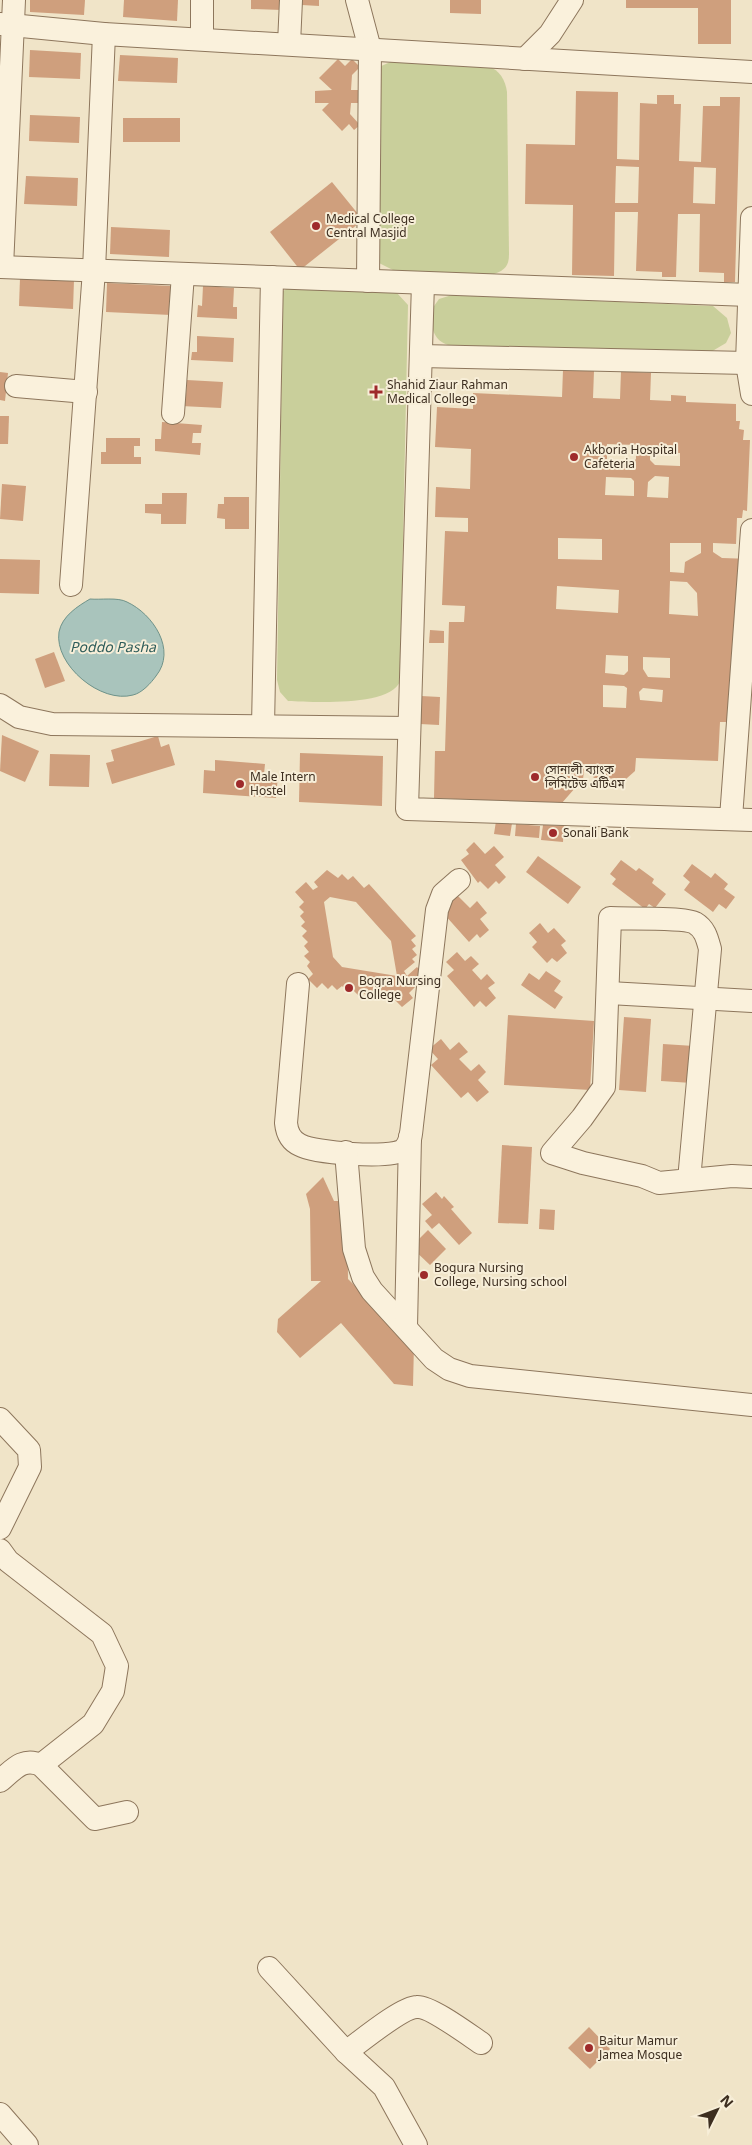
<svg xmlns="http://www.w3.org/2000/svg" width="752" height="2145" viewBox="0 0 752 2145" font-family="Georgia,'Noto Sans Bengali',serif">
  <rect width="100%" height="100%" fill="#f0e4c8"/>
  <!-- green -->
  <g fill="#c9cf9b">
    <path d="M395,60L488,66C500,71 505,79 507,92L509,254C509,266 505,270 494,274L395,271L379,263V67Z"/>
    <path d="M290,287L397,293L408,305L400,681C391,707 312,702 288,701L280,692L277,680L283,291Z"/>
    <path d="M452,295L713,306L727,318L731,333L726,343L709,353L448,345C431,339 431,324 432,309L439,299Z"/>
  </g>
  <!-- water -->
  <path fill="#a9c4bc" stroke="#6f938a" d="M90,599C100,600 118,597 127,602C153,614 177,650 156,676C151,683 142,693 133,695C101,704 54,665 59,632C62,616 78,606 90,599Z"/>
  <!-- building -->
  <g fill="#cf9f7d" fill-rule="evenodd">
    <path d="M30,0H85L84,15L30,12Z"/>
    <path d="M124,0H178L177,21L123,17Z"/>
    <path d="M251,0H283L282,10L251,9Z"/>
    <path d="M302,0H319V6L302,5Z"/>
    <path d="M450,0H481V14L450,13Z"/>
    <path d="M626,0H731V44H698V8H626Z"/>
    <path d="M30,50L81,53L80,79L29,77Z"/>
    <path d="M120,55L178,58L177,83L118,81Z"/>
    <path d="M338,59L345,66L352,59L360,67L352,75L351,90H361L362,103H351L350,114L360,125L354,130L349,124L342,131L322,110L329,103H315V91L332,90L319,78Z"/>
    <path d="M576,91L618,92L617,159L639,160L640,103L657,104V95H674V104H681L679,161L701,162L703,106H720V97H740L735,282H724V273L699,272L700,214H678L676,277H662V272L636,271L638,212H615L614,276L572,275L573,205L525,204L526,144L575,145ZM616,166L639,167L638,203H615ZM694,167L716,168L715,204L693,203Z"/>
    <path d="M30,115L80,117L79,143L29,141Z"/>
    <rect x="123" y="118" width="57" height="24"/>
    <path d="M26,176L78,178L77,206L24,204Z"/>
    <path d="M332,182L363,220L300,270L270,232Z"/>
    <path d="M111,227L170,230L169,257L110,254Z"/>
    <path d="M20,278L74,280L73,309L19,306Z"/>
    <path d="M107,283L172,286L171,315L106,312Z"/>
    <path d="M203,286L234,288L233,307H237V319L197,317L198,305L202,306Z"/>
    <path d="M197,336L234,338L233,362L191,360L192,352H197Z"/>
    <path d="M563,370L594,371L593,398L620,399L621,371L651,373L650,400L671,401V395L686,396V402L736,404V421H740L739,429L744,430L743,440H750L747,511L743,510L742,518H737L736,544L713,543V552L722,558L752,559L737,722H720L718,761L636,758L635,771L626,779L594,778L588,771H584L583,779L561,804L434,798L435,751H445L449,622H464L465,606L442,605L445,531L468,532V518L435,517L436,487L470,489L471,449L435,447L437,407L473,409V393L562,397ZM607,444L636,445V459L631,464L607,463ZM650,452L680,453V466L655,465L650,460ZM655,476L669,477L668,498L647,497L648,482ZM606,477L631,478L634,481V496L605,495ZM558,538L602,539V560L558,559ZM670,543H701V553L685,562L684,573L670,572ZM670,581L687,582L697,593L698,616L669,614ZM557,586L619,590L618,613L556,609ZM606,655L628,656V671L624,675L605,673ZM643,657L670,658V678L648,677L643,669ZM603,685L624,686L627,688L626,708L603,707ZM643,688L663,690L662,702L640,700L639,692Z"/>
    <path d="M0,372L8,373L5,401L0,400Z"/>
    <path d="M187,380L223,382L221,408L181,406V395H186Z"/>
    <path d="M0,416H9L8,444H0Z"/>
    <path d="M162,422L202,425L201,433H193L192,443H201L200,455L155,451V439H161Z"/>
    <path d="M106,438H140V446H134V457H141V464H101V452H106Z"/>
    <path d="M2,484L26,486L23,521L0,519Z"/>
    <path d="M162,493H187L186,524H161V514L145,513V504H162Z"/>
    <path d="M224,497H249V529H225V519L217,518L218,504H224Z"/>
    <path d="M0,559L40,560L39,594L0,593Z"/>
    <path d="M430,630L444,631V643H429Z"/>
    <path d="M54,652L65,681L45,688L35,659Z"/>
    <path d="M421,696L440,697L439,725L420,724Z"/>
    <path d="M2,735L39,751L25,782L0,771Z"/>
    <path d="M158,736L161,747L169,744L175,765L112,784L106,763L114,761L111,750Z"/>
    <path d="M300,753L383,756L382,806L299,802Z"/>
    <path d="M50,754L90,755L89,787L49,786Z"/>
    <path d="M215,760L265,764L264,774L278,775L276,798L203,793L204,770L215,771Z"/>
    <path d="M496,821L512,823L510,836L494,834Z"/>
    <path d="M516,824L540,826L539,838L515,836Z"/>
    <path d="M543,825L564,826L563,842L541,840Z"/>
    <path d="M474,842L485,854L494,846L504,857L495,865L506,877L499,884L496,881L488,889L480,881L478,883L461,860L469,854L466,850Z"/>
    <path d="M538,856L581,887L568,904L526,872Z"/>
    <path d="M621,860L636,871L639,868L654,879L652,883L666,894L655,908L649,904L645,909L612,884L616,879L610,874Z"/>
    <path d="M692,864L711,878L715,873L728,884L724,889L735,897L726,909L719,904L713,912L684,890L690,882L683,876Z"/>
    <path d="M327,870L338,878L342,874L348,880L353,876L364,888L369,884L416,936L411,940L416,946L412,949L417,955L412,959L415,962L404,971L407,976L417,967L424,975L413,985L415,987L409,993L413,998L402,1007L392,997L388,1002L382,995L378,1000L372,994L368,998L362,991L358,995L352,989L348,992L342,986L337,990L332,985L328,989L322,983L317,988L308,979L313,974L307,966L310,962L304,956L309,952L304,946L308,942L302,936L307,931L301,926L305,922L300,916L304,912L299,907L304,902L295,892L306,882L313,890L318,887L314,882ZM330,897L356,902L391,941L397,976L342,967L333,957L324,902Z"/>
    <path d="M457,895L470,908L477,901L487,913L480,919L489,930L480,938L477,934L469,942L444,914L445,906Z"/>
    <path d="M540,923L548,933L554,928L566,941L561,945L567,953L557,962L552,958L547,963L532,947L537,942L529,933Z"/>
    <path d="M457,952L465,961L471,956L479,964L472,970L481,980L487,974L495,983L488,988L496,998L486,1007L480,1001L474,1007L447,976L454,970L446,962Z"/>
    <path d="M546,971L561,981L554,991L563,997L555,1009L521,985L529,973L539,980Z"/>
    <path d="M508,1015L594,1021L590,1090L504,1085Z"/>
    <path d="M624,1017L651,1019L646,1092L619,1090Z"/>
    <path d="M441,1039L450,1050L459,1042L468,1052L459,1059L471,1071L479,1064L486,1072L478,1080L489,1092L477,1102L468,1092L461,1098L431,1065L438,1059L429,1049Z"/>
    <path d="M663,1044L694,1046L692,1083L661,1081Z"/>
    <path d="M502,1145L532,1147L528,1224L498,1223Z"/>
    <path d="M323,1177L334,1201H347L348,1279L414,1344L413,1386L394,1384L341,1323L300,1358L277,1332L278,1319L321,1281H311L310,1209L306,1194Z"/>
    <path d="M436,1192L442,1199L444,1196L454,1207L451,1209L472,1233L459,1245L439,1223L432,1229L425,1221L432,1215L422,1204Z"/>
    <path d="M540,1209L555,1210L554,1230L539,1229Z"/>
    <path d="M428,1230L446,1249L430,1265L411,1247Z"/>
    <path d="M589,2027L610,2049L590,2069L568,2048Z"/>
  </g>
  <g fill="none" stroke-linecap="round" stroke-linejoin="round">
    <!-- minor casing -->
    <g stroke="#8d765c" stroke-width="24">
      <g id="minor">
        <path d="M357,0L370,49L368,281"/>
        <path d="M0,24L104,34L752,72"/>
        <path d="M202,31V0"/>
        <path d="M289,44L291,0"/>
        <path d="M525,59L550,34L572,0"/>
        <path d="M752,218L747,363L752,394"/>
        <path d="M0,267L749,295"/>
        <path d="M2,267L14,0"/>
        <path d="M423,283L407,809L752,820"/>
        <path d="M421,356L747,363"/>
        <path d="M16,386L86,392"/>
        <path d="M173,413L183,274"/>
        <path d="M71,585L94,270L104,34"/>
        <path d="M0,705L19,717L52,724L409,728"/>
        <path d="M263,726L272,277"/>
        <path d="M731,818L752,530"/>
        <path d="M298,984L286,1123C287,1133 291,1141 300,1145C314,1153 391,1159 403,1150C411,1144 411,1134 412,1125L437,910L443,894L459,880"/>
        <path d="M609,993L752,1001"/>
        <path d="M346,1152L354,1249L363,1277L372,1291L434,1359L449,1369L470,1376L752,1405"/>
        <path d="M689,1180L710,949C707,938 705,929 695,923C685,917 626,919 610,918L604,1087L582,1118L552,1153L583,1163L642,1176L659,1183L732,1176L752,1177"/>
        <path d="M406,1327L410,1137"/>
        <path d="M0,1419L29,1450L30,1467L0,1528"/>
        <path d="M0,1550L8,1561L102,1634L117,1666L113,1691L93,1724L41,1765"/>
        <path d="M0,1781C14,1769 23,1757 41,1765L95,1819L127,1812"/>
        <path d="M269,1968L346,2052L384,2087L416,2145"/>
        <path d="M346,2052C360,2042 402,2007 417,2007C430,2006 469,2035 481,2043"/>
        <path d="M0,2114L27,2145"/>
      </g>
    </g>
    <!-- minor -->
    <use href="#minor" stroke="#faf1dc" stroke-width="22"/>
  </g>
  <!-- markers -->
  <g fill="#9e2a2b" stroke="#f7eed8" stroke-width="2">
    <circle cx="316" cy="226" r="5"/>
    <path d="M373.5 384.5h5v5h5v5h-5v5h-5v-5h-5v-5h5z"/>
    <circle cx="574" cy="457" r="5"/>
    <circle cx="535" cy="777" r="5"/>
    <circle cx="240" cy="784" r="5"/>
    <circle cx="553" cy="833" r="5"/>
    <circle cx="349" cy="988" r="5"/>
    <circle cx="424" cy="1275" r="5"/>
    <circle cx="589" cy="2048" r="5"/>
  </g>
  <g text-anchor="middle" stroke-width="4" stroke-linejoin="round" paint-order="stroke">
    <!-- poi labels -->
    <g font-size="12" fill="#3d2e20" stroke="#f7eed8" text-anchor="start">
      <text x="326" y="223">Medical College<tspan x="326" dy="14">Central Masjid</tspan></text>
      <text x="387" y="389">Shahid Ziaur Rahman<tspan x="387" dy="14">Medical College</tspan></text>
      <text x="584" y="454">Akboria Hospital<tspan x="584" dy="14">Cafeteria</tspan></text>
      <text x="545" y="774">সোনালী ব্যাংক<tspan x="545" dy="14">লিমিটেড এটিএম</tspan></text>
      <text x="250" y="781">Male Intern<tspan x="250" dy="14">Hostel</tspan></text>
      <text x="563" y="837">Sonali Bank</text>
      <text x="359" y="985">Bogra Nursing<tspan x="359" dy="14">College</tspan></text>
      <text x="434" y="1272">Bogura Nursing<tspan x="434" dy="14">College, Nursing school</tspan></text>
      <text x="599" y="2045">Baitur Mamur<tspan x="599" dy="14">Jamea Mosque</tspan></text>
    </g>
    <!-- water labels -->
    <g font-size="14" font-style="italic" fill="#2f5d5a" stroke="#f7eed8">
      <text x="113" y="652">Poddo Pasha</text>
    </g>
  </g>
  <!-- north arrow -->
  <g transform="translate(717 2110) rotate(48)" stroke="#f7eed8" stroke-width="4" paint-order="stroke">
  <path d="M0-4L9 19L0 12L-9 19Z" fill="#3d2e20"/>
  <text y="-8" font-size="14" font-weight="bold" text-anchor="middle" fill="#3d2e20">N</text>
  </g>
</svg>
